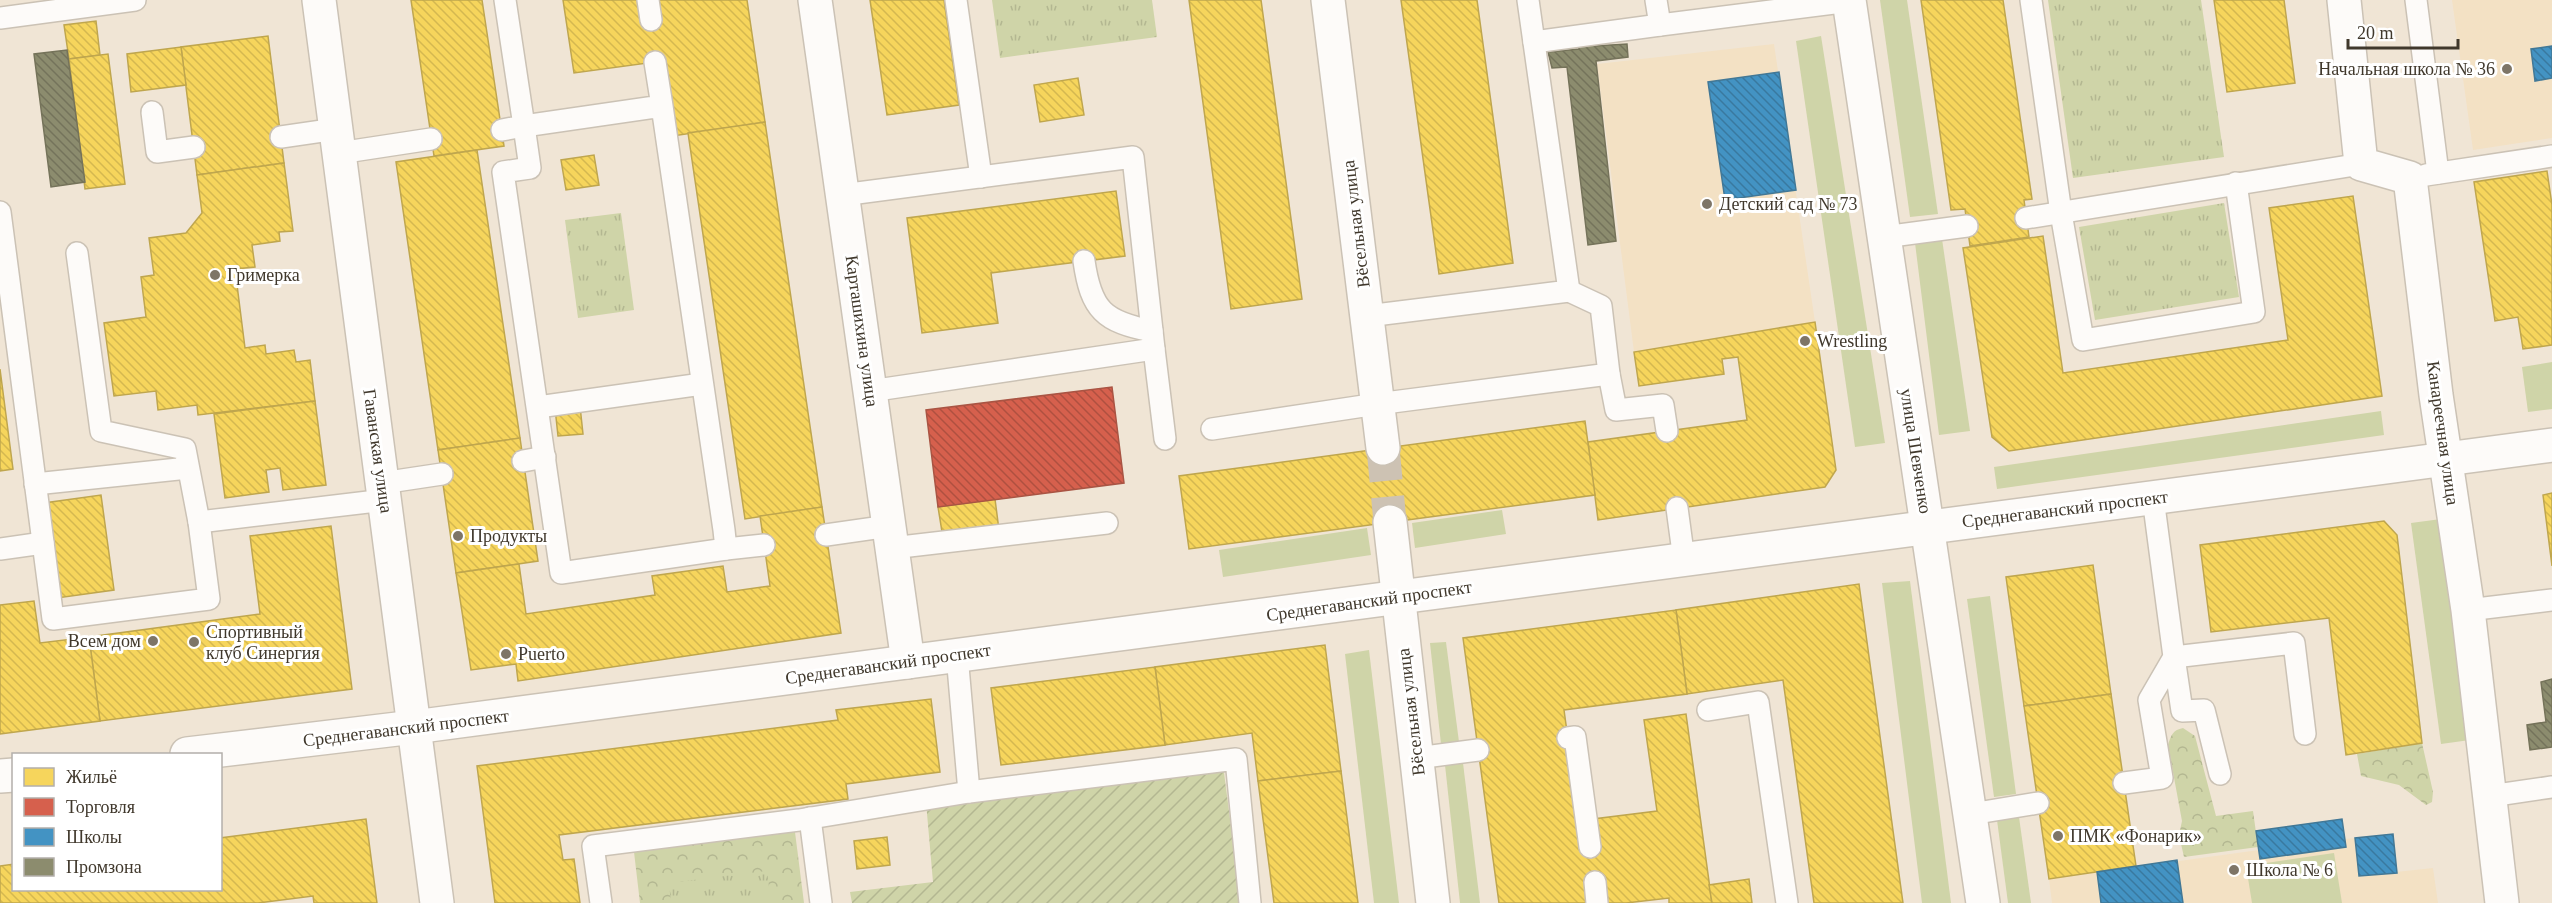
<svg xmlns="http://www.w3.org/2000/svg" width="2552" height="903" viewBox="0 0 2552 903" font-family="Georgia,serif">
  <defs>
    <pattern id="forest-crowns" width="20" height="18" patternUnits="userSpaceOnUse" patternTransform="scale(1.5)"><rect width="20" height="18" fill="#cfd4a8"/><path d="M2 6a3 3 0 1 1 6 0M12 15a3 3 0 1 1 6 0" fill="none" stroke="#b3b791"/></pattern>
    <pattern id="park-tufts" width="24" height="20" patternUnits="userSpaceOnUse" patternTransform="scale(1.5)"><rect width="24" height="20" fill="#cfd4a8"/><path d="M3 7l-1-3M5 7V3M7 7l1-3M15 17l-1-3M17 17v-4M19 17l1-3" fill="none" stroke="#b3b791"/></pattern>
    <pattern id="garden-furrows" width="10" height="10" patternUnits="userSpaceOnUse" patternTransform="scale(1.5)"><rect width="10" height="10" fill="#cfd4a8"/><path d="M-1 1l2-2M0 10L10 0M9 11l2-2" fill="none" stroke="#b3b791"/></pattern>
    <pattern id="homes-back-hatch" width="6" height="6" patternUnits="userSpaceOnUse" patternTransform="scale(1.5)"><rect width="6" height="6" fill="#f6d55c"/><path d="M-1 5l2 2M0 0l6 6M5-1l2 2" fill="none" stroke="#d4b850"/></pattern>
    <pattern id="shops-back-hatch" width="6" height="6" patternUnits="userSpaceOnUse" patternTransform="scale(1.5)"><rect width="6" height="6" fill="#d6604d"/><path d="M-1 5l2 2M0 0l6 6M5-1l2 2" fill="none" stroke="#af5040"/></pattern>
    <pattern id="schools-back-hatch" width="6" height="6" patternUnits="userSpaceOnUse" patternTransform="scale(1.5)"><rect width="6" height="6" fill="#4393c3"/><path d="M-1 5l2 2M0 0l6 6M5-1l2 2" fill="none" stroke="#39799f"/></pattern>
    <pattern id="industry-back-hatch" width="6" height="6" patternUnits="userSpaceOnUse" patternTransform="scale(1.5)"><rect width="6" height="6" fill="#8c8c6e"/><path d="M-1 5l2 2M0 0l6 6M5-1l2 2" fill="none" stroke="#74735b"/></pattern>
  </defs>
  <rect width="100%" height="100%" fill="#f0e5d5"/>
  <!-- built -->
  <g fill="#f3e1c4">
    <path d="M2452,0H2552V138L2473,150Z"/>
    <path d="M1774,44L1815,322L1634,352L1597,64Z"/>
    <path d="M2355,838L2359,876L2433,868L2438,903H2052L2049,879L2259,850L2260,859L2346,847L2345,839Z"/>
  </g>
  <!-- grass -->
  <g fill="#cfd4a8">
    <path d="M1880,0H1907L1938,214L1910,217Z"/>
    <path d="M1821,36L1885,443L1855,447L1796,41Z"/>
    <path d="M1942,239L1970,431L1939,435L1915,243Z"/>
    <path d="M2552,362V409L2528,412L2522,367Z"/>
    <path d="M2381,411L2384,435L1997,489L1994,467Z"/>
    <path d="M1502,510L1506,534L1415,548L1412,523Z"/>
    <path d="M2441,519L2470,740L2441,744L2411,523Z"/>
    <path d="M1367,528L1371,555L1223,577L1219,550Z"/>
    <path d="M1910,581L1951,903H1922L1882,583Z"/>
    <path d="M1990,596L2016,794L1994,797L1967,599Z"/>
    <path d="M1446,642L1459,742L1441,744L1430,643Z"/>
    <path d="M1369,650L1399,903H1374L1345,654Z"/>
    <path d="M1463,763L1480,903H1460L1445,765Z"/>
    <path d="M2019,817L2031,903H2008L1997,820Z"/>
    <path d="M2334,853L2342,903H2252L2246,866Z"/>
  </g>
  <!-- forest -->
  <g fill="url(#forest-crowns)">
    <path d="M2183,728L2195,736L2216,816L2253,811L2258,847L2184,857L2179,835L2182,821L2168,745C2171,735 2173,730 2183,728Z"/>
    <path d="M2422,743L2433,792L2432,802L2426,805L2399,785L2361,776L2357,754Z"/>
    <path d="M795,832L804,903H640L634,852Z"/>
  </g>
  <!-- park -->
  <g fill="url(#park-tufts)">
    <path d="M992,0H1152L1157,37L1000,58Z"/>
    <path d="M2048,0H2201L2224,157L2073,178Z"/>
    <path d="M2224,203L2239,297L2095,320L2079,227Z"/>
    <path d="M621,213L634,310L578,318L565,220Z"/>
    <path d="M767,871L771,903H671L669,883Z"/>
  </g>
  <!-- garden -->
  <path fill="url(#garden-furrows)" d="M1223,765L1241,903H852L850,892L933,882L926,802Z"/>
  <!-- homes -->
  <g fill="url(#homes-back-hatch)" stroke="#bfa64e" stroke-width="1.5">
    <path d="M411,0H482L504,146L434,156Z"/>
    <path d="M563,0H747L765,122L673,136L662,61L574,73Z"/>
    <path d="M870,0H944L959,105L887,115Z"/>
    <path d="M1189,0H1261L1302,299L1231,309Z"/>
    <path d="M1401,0H1477L1513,263L1439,274Z"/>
    <path d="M1921,0H2003L2032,199L2024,200L2029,237L1970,246L1965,209L1951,210Z"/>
    <path d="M2214,0H2284L2295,83L2227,92Z"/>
    <path d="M96,21L100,55L69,59L64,25Z"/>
    <path d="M268,36L284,163L197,175L181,47Z"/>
    <path d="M181,47L186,85L131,92L127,54Z"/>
    <path d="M108,54L125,184L85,189L69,59Z"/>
    <path d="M1078,78L1084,115L1040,122L1034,85Z"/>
    <path d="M765,122L822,507L745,519L688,133Z"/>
    <path d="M477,150L520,438L438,450L396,162Z"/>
    <path d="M594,155L599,185L566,190L561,160Z"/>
    <path d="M284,163L293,231L279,232L280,241L252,245L255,267L235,269L245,348L265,345L266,354L294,350L296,362L310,360L315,401L198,415L197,405L158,410L156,391L114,396L104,323L146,317L141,277L154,275L149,238L186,233L202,213L197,175Z"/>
    <path d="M2547,171L2552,205V345L2523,349L2518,317L2495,321L2474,182Z"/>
    <path d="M1116,191L1125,256L991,273L998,323L922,333L907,218Z"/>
    <path d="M2353,196L2382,396L2009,451L1992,437L1963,248L2043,236L2063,373L2288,340L2269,208Z"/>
    <path d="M1815,322L1836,470L1825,487L1598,520L1588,442L1747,420L1738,357L1722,359L1724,374L1639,386L1634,352Z"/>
    <path d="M0,369L13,469L0,471Z"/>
    <path d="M315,401L326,485L283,490L280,468L266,470L269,492L225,498L214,414Z"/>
    <path d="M580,406L583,434L558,436L555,408Z"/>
    <path d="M1585,421L1595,495L1189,549L1179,476Z"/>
    <path d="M520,438L538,561L456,573L438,450Z"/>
    <path d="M2552,493V566L2543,495Z"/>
    <path d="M101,495L114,590L57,598L44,503Z"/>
    <path d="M995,499L999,530L943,538L938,507Z"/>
    <path d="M822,507L841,633L518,681L516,664L471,670L456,573L519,564L526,614L655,595L652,576L723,566L727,592L770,586L760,516Z"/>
    <path d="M2384,521L2397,535L2422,743L2346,755L2329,618L2211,632L2200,545Z"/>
    <path d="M331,526L352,689L100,721L89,637L260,614L250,536Z"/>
    <path d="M2093,565L2111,694L2024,706L2006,577Z"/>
    <path d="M1859,584L1903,903H1814L1783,680L1687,694L1676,610Z"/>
    <path d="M34,601L40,643L89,637L100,721L0,734V605Z"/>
    <path d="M1676,610L1687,694L1564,710L1583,848L1593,819L1657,811L1644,720L1686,714L1712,903H1669V898L1626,903H1499L1463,638Z"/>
    <path d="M1325,645L1341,771L1258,781L1252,733L1165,745L1155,667Z"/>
    <path d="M1155,667L1165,745L1001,765L991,688Z"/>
    <path d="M2111,694L2136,866L2049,879L2024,706Z"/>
    <path d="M931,699L940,772L846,784L848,799L559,835L563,860L574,859L580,903H495L477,766L838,720L836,710Z"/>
    <path d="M1341,771L1358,903H1274L1258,781Z"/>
    <path d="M366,819L377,903H314L313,896L258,903H0V866L14,864V890H220V838Z"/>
    <path d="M887,837L890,865L857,869L854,841Z"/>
    <path d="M1749,879L1752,903H1712L1709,885Z"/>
  </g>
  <!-- shops -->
  <path fill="url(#shops-back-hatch)" stroke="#a95443" stroke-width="1.5" d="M1112,387L1124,483L938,507L926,410Z"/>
  <!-- schools -->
  <g fill="url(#schools-back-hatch)" stroke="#427896" stroke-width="1.5">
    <path d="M2552,46V78L2535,81L2531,49Z"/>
    <path d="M1779,72L1796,190L1725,200L1708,82Z"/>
    <path d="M2342,819L2346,847L2260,859L2256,831Z"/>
    <path d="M2393,834L2397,873L2359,876L2355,838Z"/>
    <path d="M2177,860L2183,903H2101L2097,872Z"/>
  </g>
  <!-- industry -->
  <g fill="url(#industry-back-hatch)" stroke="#75735a" stroke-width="1.5">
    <path d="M1594,38L1595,46L1627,44L1628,57L1596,61L1616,241L1588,245L1567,67L1552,68L1548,52L1579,49L1578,40Z"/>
    <path d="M67,50L85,182L51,187L34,54Z"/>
    <path d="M2552,679V747L2530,750L2527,725L2546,722L2541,682Z"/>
  </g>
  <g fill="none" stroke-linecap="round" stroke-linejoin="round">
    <!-- street-tunnel -->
    <path stroke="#cdc2b3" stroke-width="33" stroke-dasharray="33 16" stroke-linecap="butt" d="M1383,448L1390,522"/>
    <!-- lane casing -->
    <g stroke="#cbc2b5" stroke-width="24">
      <g id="lane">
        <path d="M648,0L651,20"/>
        <path d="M956,0L981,177"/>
        <path d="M1656,0L1660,25L1850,1"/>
        <path d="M2031,0L2061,213L2083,340L2254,312L2236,183"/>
        <path d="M2416,0L2438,173"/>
        <path d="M0,18L135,0"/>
        <path d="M1534,42L1660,25"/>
        <path d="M655,62L662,106L724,530L726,549L561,573L503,172L530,168L524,126L662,106"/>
        <path d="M152,112L157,152L194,147"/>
        <path d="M502,130L524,126L505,0"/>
        <path d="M281,137L336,129"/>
        <path d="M339,153L431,139"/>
        <path d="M2426,175L2552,156"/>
        <path d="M842,195L1133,157L1154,349L870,391"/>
        <path d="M0,212L53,619L209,599L199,522L185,449L101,431L77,253"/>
        <path d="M2026,218L2361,164"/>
        <path d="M1884,237L1967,226"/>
        <path d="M1084,261C1091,310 1104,322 1152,331"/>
        <path d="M1367,316L1569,291L1528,0"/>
        <path d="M1154,349L1165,439"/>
        <path d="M1609,374L1616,410L1663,405L1667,431"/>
        <path d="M538,407L702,384"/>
        <path d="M1212,429L1377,404L1609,374L1601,306L1569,291"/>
        <path d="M523,461L545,457"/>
        <path d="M382,483L442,474"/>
        <path d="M35,484L188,468"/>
        <path d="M1677,508L1684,560"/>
        <path d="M199,522L385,500"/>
        <path d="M826,535L889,526"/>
        <path d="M892,548L1107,523"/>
        <path d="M0,549L43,543"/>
        <path d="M726,549L764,545"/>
        <path d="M2468,610L2552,600"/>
        <path d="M957,655L969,792"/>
        <path d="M1708,710L1758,702L1787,903"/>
        <path d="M1568,738L1575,737L1590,847"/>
        <path d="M1417,758L1478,750"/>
        <path d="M2220,774L2204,710L2182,711L2174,657L2294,643L2305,734"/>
        <path d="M2124,783L2162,778L2149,700L2174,657L2153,498"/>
        <path d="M2490,796L2552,787"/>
        <path d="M1971,814L2038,803"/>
        <path d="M810,818L821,903"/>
        <path d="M1595,882L1597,903"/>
        <path d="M601,903L593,846L799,820L969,792L1236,759L1250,903"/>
      </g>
    </g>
    <!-- street casing -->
    <g stroke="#cbc2b5" stroke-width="36">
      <g id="street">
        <path d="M815,0L908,662"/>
        <path d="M1328,0L1383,448"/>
        <path d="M2344,0L2361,164L2410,178L2436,395L2468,610L2502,903"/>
        <path d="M1390,522L1433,903"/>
        <path d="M187,754L414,727L2552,445"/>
        <path d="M0,776L14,775"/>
      </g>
    </g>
    <!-- secondary casing -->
    <g stroke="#cbc2b5" stroke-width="36">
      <g id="secondary">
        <path d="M319,0L437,903"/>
        <path d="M1849,0L1983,903"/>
      </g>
    </g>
    <!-- lane -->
    <use href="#lane" stroke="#fdfbf9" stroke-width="21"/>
    <!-- street -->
    <use href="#street" stroke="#fdfbf9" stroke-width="33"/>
    <!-- secondary -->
    <use href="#secondary" stroke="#fdfbf9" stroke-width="33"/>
  </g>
  <!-- markers -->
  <g fill="#7e7567" stroke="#fff" stroke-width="2">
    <circle cx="2507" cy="69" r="6"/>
    <circle cx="1707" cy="204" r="6"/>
    <circle cx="215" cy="275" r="6"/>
    <circle cx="1805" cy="341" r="6"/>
    <circle cx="458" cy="536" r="6"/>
    <circle cx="153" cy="641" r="6"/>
    <circle cx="194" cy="642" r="6"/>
    <circle cx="506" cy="654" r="6"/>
    <circle cx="2058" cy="836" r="6"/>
    <circle cx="2234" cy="870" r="6"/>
  </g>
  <g text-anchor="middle" stroke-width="6" stroke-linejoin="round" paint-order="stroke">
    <!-- poi labels -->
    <g font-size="18" fill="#40382c" stroke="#fff" text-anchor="start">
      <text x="2495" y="75" text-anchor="end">Начальная школа № 36</text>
      <text x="1719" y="210">Детский сад № 73</text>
      <text x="227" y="281">Гримерка</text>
      <text x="1817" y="347">Wrestling</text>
      <text x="470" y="542">Продукты</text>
      <text x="206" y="638">Спортивный<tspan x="206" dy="21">клуб Синергия</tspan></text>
      <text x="141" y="647" text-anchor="end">Всем дом</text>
      <text x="518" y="660">Puerto</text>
      <text x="2070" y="842">ПМК «Фонарик»</text>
      <text x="2246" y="876">Школа № 6</text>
    </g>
    <!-- street labels -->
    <g font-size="18" fill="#40382c" stroke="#fff">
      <text transform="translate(1356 224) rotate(-97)" y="6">Вёсельная улица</text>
      <text transform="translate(862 331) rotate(82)" y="6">Карташихина улица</text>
      <text transform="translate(2443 433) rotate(82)" y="6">Канареечная улица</text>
      <text transform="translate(378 451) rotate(82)" y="6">Гаванская улица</text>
      <text transform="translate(1916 451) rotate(81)" y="6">улица Шевченко</text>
      <text transform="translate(2065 509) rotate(-7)" y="6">Среднегаванский проспект</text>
      <text transform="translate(1369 601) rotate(-8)" y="6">Среднегаванский проспект</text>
      <text transform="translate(888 664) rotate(-8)" y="6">Среднегаванский проспект</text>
      <text transform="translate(1411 712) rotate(-97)" y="6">Вёсельная улица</text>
      <text transform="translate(406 728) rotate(-7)" y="6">Среднегаванский проспект</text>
    </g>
  </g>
  <!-- legend -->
  <rect x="12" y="753" width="210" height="138" fill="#ffffff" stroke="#b3afab" stroke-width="1.5"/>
  <rect x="24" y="768" width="30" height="18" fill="#f6d55c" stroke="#b3afab" stroke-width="1.5"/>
  <text x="66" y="783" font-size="18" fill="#40382c">Жильё</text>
  <rect x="24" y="798" width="30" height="18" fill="#d6604d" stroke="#b3afab" stroke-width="1.5"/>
  <text x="66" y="813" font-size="18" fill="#40382c">Торговля</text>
  <rect x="24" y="828" width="30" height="18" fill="#4393c3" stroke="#b3afab" stroke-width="1.5"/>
  <text x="66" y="843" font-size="18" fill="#40382c">Школы</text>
  <rect x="24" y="858" width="30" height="18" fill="#8c8c6e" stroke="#b3afab" stroke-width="1.5"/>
  <text x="66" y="873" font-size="18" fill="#40382c">Промзона</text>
  <!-- scale -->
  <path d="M2348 39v9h110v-9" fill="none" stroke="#40382c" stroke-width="3"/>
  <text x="2357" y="39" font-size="18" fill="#40382c" stroke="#ffffff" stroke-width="4.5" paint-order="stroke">20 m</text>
</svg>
